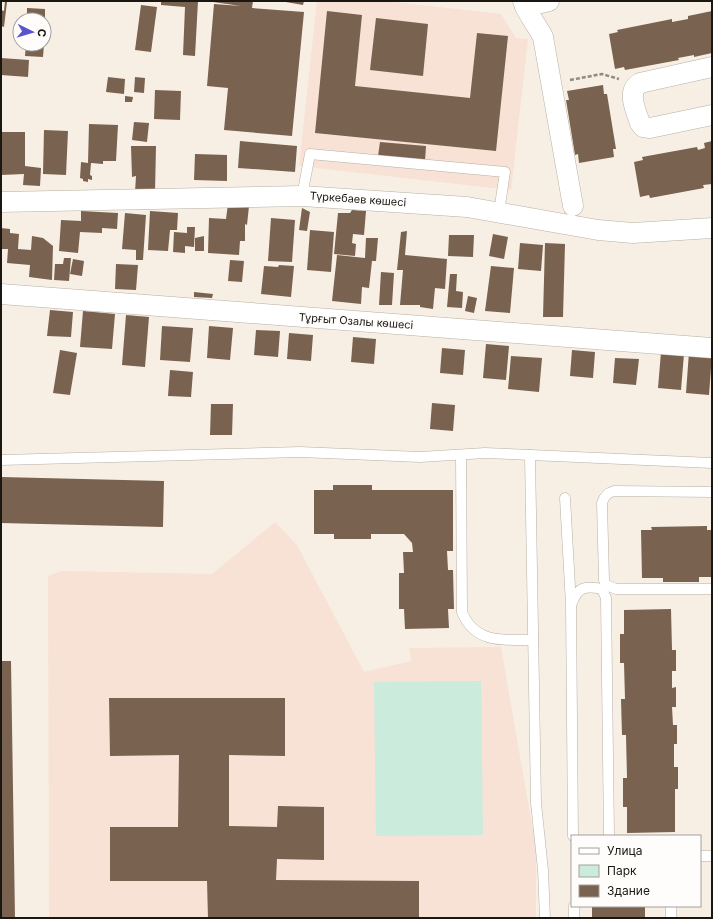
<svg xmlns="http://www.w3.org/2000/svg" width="713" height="919" viewBox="0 0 713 919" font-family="Inter,sans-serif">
  <rect width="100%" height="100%" fill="#f7efe4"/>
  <!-- education -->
  <g fill="#f8e1d5">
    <path d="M317,1H385L501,14L516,38L528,39L511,190L299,166Z"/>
    <path d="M275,522L297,545L364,672L411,661L409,648L501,647L536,848V918H49L48,576L61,571L212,574Z"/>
  </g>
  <!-- green -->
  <path fill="#cbebdc" d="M481,681L483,835L376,836L374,682Z"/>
  <!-- building -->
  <g fill="#79624f">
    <path d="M5,1L7,2L4,27L1,26V10L4,11Z"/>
    <path d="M161,1H198L195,56L183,55L185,7L161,5Z"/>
    <path d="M213,1H253L252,8L304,12L292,136L224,130L228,88L207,86L214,4L241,6L213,2Z"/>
    <path d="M280,1H304L303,5Z"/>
    <path d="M141,5L157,7L151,52L135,50Z"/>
    <path d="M27,8L45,9V20H27Z"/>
    <path d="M327,11L362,15L355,86L470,98L477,33L508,36L496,151L315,133Z"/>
    <path d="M712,11V53L694,57V55L678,58L679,60L625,70L624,67L615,69L609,34L618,32L617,30L672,19V22L688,19V16Z"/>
    <path d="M376,18L428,24L423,76L370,70Z"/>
    <path d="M26,44H44L43,57L25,56Z"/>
    <path d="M1,58L29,60L28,77L1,75Z"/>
    <path d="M108,77L125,79L124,94L106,92Z"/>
    <path d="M135,77L145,78L144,93L134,92Z"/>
    <path d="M603,85L604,94H607L616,149H613L614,157L579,163L578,154L575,155L566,100H569L567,91Z"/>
    <path d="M155,90L181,91L180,120L154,119Z"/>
    <path d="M125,96L133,97L132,102H125Z"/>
    <path d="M134,122L149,123L147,142L132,140Z"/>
    <path d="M89,124L118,125L116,161H103V164L91,163L90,175L92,176V180L88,179V182L83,181V179L80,178L81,162L88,163Z"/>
    <path d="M44,130L68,131L66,175L43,174Z"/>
    <path d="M1,132H25V166L41,168L40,186L23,185L24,174L1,175Z"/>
    <path d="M240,141L297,146L295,172L238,168Z"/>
    <path d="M712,141V178H711L712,184L703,185L704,188L650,198L649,195L640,197L634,162L643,160L642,157L697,147L698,150L705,148L704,143Z"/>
    <path d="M380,142L426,146L425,161L378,156Z"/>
    <path d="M131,146H156L155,192H135L136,176L132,177Z"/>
    <path d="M195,154L227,155V181L194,180Z"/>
    <path d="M228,204L249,206L247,225L245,224V241H240L239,255L208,253L209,218L226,219Z"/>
    <path d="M302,208L310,212L307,231L299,230Z"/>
    <path d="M352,210L366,211L364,235L353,234L352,243L356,244L355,256L334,254L338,213H350Z"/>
    <path d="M81,211L118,213L117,229L102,228V233L80,232L78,253L59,251L61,220L81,221Z"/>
    <path d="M150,211L178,213L177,230H170L168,251L148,250Z"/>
    <path d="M125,213L146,215L143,260H136V250L122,249Z"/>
    <path d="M271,218L295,220L292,262L268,261Z"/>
    <path d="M187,227H195L194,247L185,246V253L173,252L174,232L187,233Z"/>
    <path d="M1,228L10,229V233L19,234L18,249L31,250L32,236L43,238L53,246L52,280L29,277L30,265L7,263L8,249H1Z"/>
    <path d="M310,230L334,232L331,272L307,270Z"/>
    <path d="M407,231L405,255L447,259L445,289L435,288L433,309L420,307V305H400L403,270H397L401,232Z"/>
    <path d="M493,234L508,237L504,259L489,256Z"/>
    <path d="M449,235H474L473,257L448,256Z"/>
    <path d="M204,236V251H195V238Z"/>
    <path d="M366,238H378L376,261H372L369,288L362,287L361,304L332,301L337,255L365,258Z"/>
    <path d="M520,243L543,245L541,271L518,269Z"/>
    <path d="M545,243L565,244L563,317H543Z"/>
    <path d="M64,258H71L69,281L54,280L55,264H63Z"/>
    <path d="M73,259L84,261L82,276L70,274Z"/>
    <path d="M230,260L244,261L242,282L228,281Z"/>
    <path d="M116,264L138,265L136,290L115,289Z"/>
    <path d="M279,265L294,266L291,297L261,294L264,266L278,267Z"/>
    <path d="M491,266L514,268L510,313L485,311Z"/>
    <path d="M381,272L394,273L392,305H379Z"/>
    <path d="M450,274H457L456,291L463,292L462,308L447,307Z"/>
    <path d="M194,292L213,294L212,298L194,297Z"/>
    <path d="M468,296L477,298L474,313L465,311Z"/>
    <path d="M50,310L73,312L71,337L47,336Z"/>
    <path d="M83,311L115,314L112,349L80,347Z"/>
    <path d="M126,315L149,317L145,367L122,365Z"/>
    <path d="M162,326L193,328L190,362L160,360Z"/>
    <path d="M209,326L233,328L230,360L207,358Z"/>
    <path d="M256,330L280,331L278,357L254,355Z"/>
    <path d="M289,333L313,335L311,361L287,359Z"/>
    <path d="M353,337L376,339L374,364L351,362Z"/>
    <path d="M486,344L509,346L506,380L483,378Z"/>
    <path d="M442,348L465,350L463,375L440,373Z"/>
    <path d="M60,350L77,353L70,395L53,393Z"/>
    <path d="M572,350L595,352L593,378L570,376Z"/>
    <path d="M661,352L684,354L681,390L658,388Z"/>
    <path d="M689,352L712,354L709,395L686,393Z"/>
    <path d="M511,356L542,358L539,392L508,389Z"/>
    <path d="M615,358L639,359L636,385L613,383Z"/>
    <path d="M170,370L193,372L191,397L168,396Z"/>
    <path d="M432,403L455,405L453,431L430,429Z"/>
    <path d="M211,404H233L232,435H210Z"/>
    <path d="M1,477L164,481L163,527L1,523Z"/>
    <path d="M333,485H372V490H453V551H447L448,570H453L454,609H448L449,628L405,629L404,609H399V573H404L403,552H413L412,543L404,534H371V539H334V534H314V490H333Z"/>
    <path d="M707,526V530H712V577H699V582H663V578H642L641,530H652L651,527Z"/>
    <path d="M671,609L672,650H676V671H672V688L676,687V707H672L673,725H677V744H674V767H678V789H675V832L627,833V807H623V778H627L626,735H622L621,699H625L624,663H620V634H624V610Z"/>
    <path d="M1,661H11L15,918H1Z"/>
    <path d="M109,698H285V756L229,755V826L277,827L278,806L324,807V860L277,859L276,880L419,881V918H208L207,881H110V827H178L179,755L110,756Z"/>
    <rect x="592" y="906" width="53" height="12"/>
  </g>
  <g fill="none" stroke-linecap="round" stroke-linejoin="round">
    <!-- service casing -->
    <g stroke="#b7afa4" stroke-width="11">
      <g id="service">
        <path d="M302,196L310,154L505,172L499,212"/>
        <path d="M461,455L462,612C475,644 504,640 533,640"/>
        <path d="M530,455L536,803L543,870L545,918"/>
        <path d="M1,460L300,452L420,457L485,453L712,463"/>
        <path d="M712,492L614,491C607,493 604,496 602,503L604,580L606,585L616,589H712"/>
        <path d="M565,498L571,605L573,836"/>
        <path d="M572,603C578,586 586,586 602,589L606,598L609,836"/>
        <path d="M700,856H712"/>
        <path d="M574,906V918"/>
        <path d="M671,918V906"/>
      </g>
    </g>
    <!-- minor casing -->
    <g stroke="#b7afa4" stroke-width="21">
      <g id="minor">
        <path d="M523,1C527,14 537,25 543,37L573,206"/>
        <path d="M525,7L549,1"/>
        <path d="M712,67L640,83C626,91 636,111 640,123L643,127L650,128L712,115"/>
        <path d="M1,202L302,196L467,207L598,230L633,233L712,228"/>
        <path d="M1,294L712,348"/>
      </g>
    </g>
    <!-- path -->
    <path stroke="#908a82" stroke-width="2.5" stroke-dasharray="4 2" stroke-linecap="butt" d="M570,80L602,74L619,79"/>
    <!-- service -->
    <use href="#service" stroke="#fff" stroke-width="10"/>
    <!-- minor -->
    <use href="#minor" stroke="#fff" stroke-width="20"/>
  </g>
  <g text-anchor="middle" stroke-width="4" stroke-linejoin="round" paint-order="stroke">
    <!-- street labels -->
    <g font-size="11" fill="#1a1713" stroke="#fffdfb">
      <text transform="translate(358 199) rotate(4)" y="4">Түркебаев көшесі</text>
      <text transform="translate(356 321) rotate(4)" y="4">Тұрғыт Озалы көшесі</text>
    </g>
  </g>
  <!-- border -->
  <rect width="713" height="919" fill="none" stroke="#1a1713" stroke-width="4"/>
  <!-- legend -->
  <rect x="571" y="835" width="130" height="72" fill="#fffdfb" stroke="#a3a19e"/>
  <rect x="579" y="848" width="20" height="6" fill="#ffffff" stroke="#a3a19e"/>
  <text x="607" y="855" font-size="12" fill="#1a1713">Улица</text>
  <rect x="579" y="865" width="20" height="12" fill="#cbebdc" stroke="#a3a19e"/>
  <text x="607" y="875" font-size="12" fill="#1a1713">Парк</text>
  <rect x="579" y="885" width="20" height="12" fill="#79624f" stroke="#a3a19e"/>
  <text x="607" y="895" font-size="12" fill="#1a1713">Здание</text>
  <!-- north arrow -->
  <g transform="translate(32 32) rotate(95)"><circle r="19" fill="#fffdfb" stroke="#a3a19e"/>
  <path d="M0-3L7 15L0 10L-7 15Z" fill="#5855cc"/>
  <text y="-6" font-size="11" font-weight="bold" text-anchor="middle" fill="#1a1713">С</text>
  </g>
</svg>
